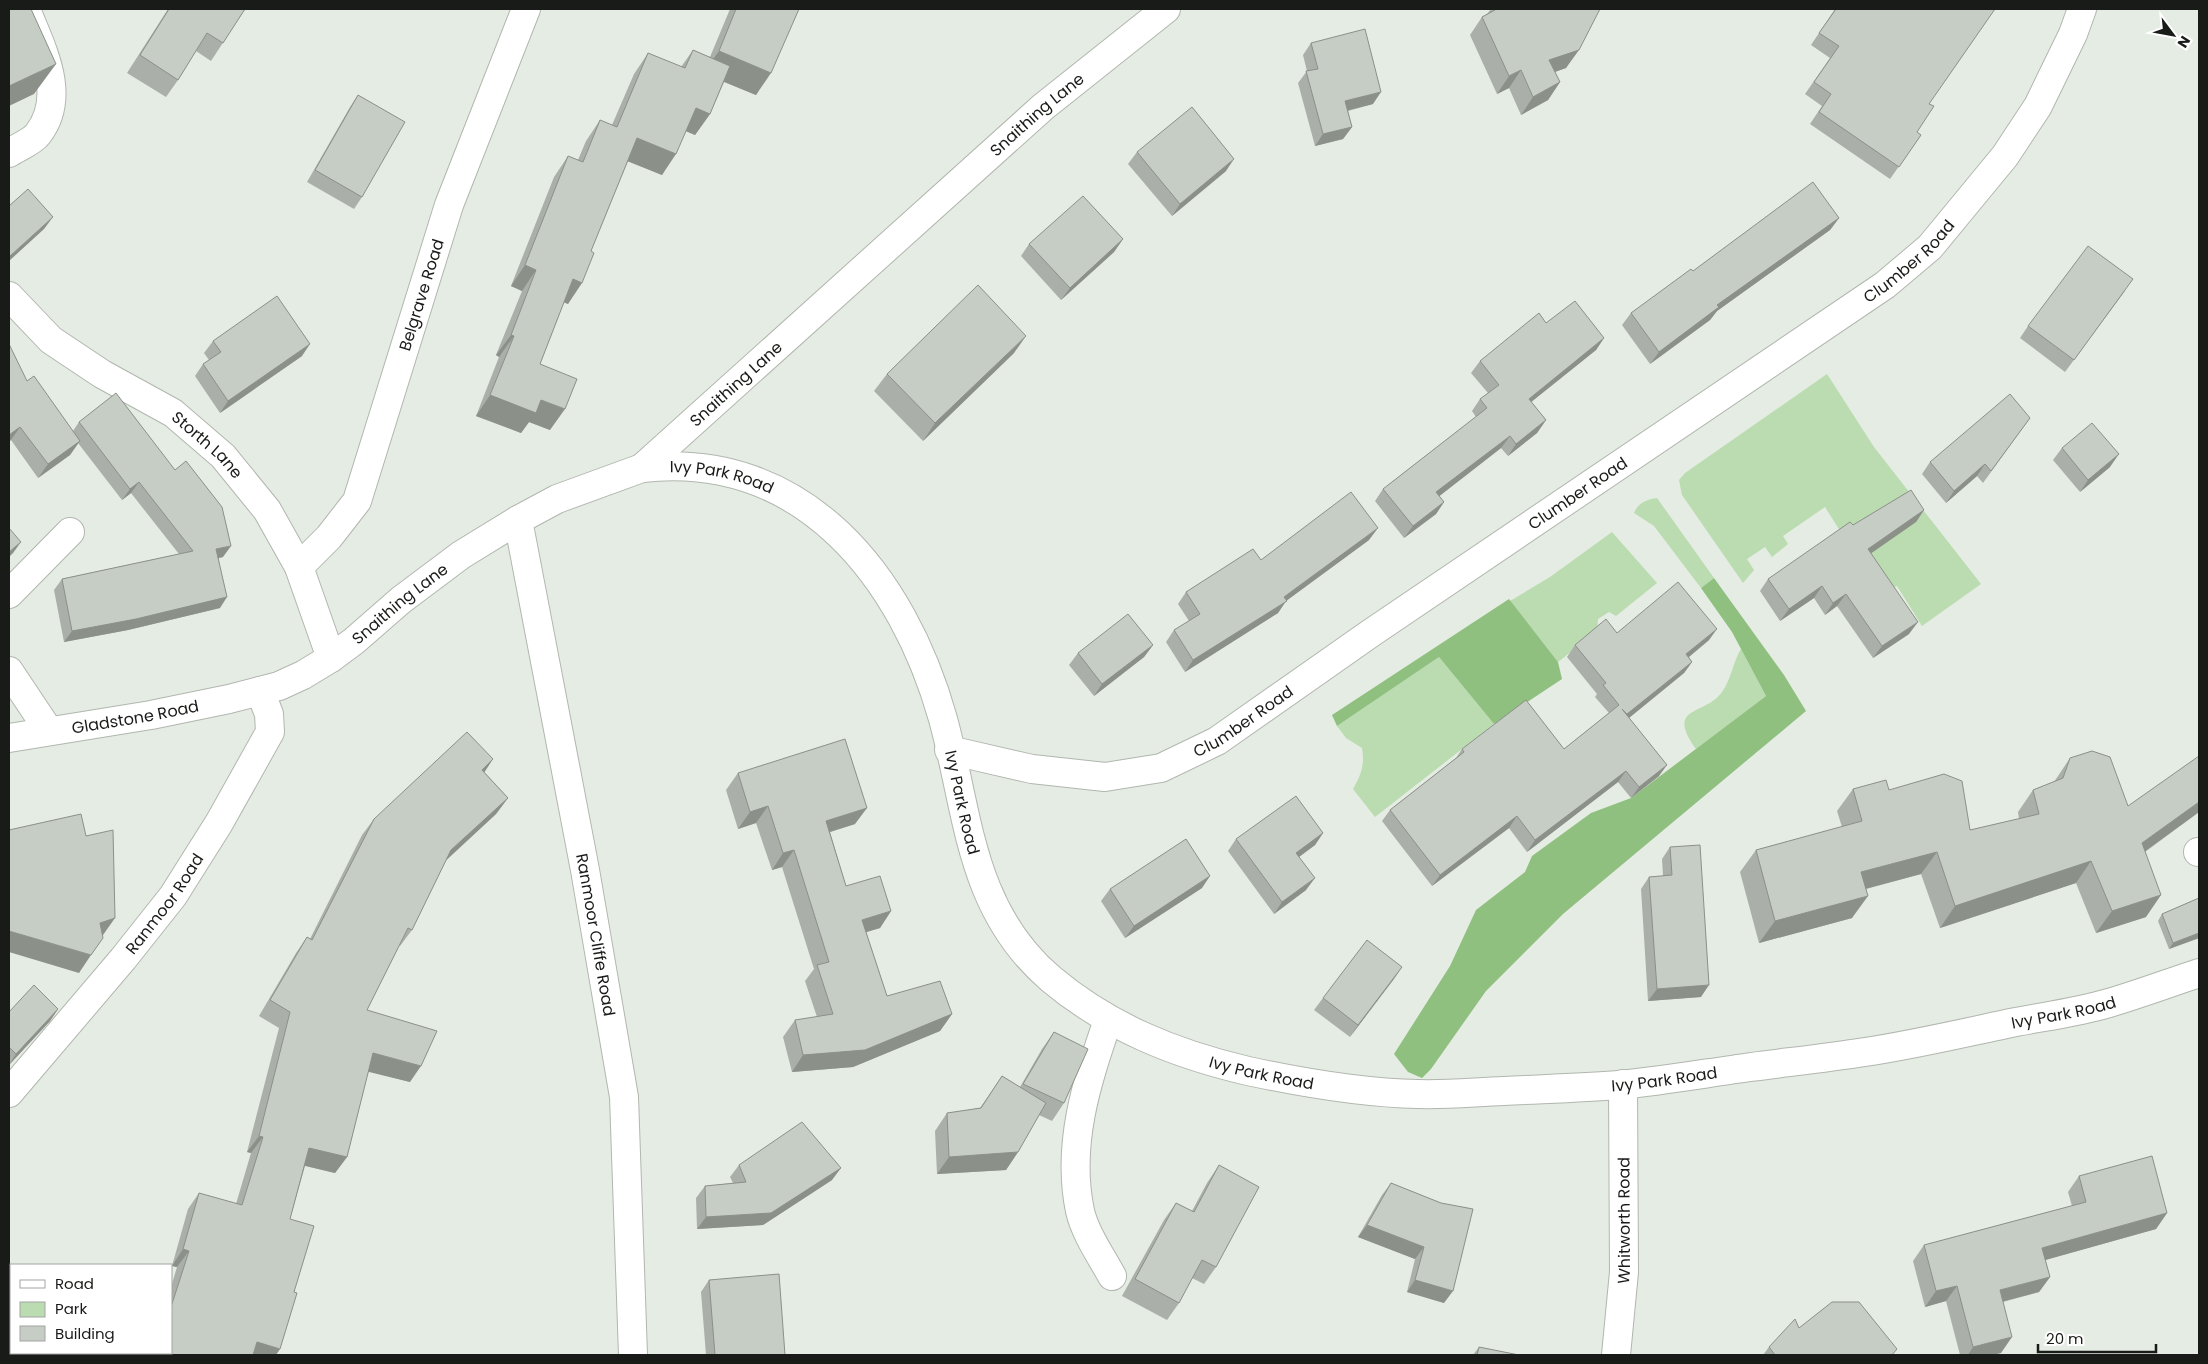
<svg xmlns="http://www.w3.org/2000/svg" width="2208" height="1364" viewBox="0 0 2208 1364" font-family="Poppins,sans-serif">
  <rect width="100%" height="100%" fill="#e5ece3"/>
  <!-- green -->
  <g fill="#badcb0">
    <path d="M1827,374L1874,447L1981,584L1922,626L1897,586L1892,588L1842,534L1825,507L1783,536L1788,544L1772,557L1765,547L1747,559L1754,570L1743,583L1682,495L1679,480L1685,473Z"/>
    <path d="M1657,498L1714,578L1701,588L1654,526L1634,513C1638,503 1647,499 1657,498Z"/>
    <path d="M1612,532L1657,583L1616,616L1609,612L1598,619L1597,631L1558,662L1510,601L1550,577Z"/>
    <path d="M1741,649L1766,696L1696,749C1665,705 1705,716 1722,692C1731,680 1733,662 1741,649Z"/>
    <path d="M1439,657L1494,724L1375,817L1353,789C1361,775 1365,765 1362,748L1346,738L1337,726Z"/>
  </g>
  <!-- forest -->
  <g fill="#8fc07f">
    <path d="M1714,578L1784,675L1806,711L1563,914L1486,991L1431,1069L1422,1078L1408,1072L1394,1054L1450,966L1476,910L1525,872L1532,856L1591,813L1631,798L1766,696L1732,632L1701,588Z"/>
    <path d="M1509,599L1558,662L1562,679L1494,724L1439,657L1337,726L1332,715Z"/>
  </g>
  <g fill="none" stroke-linecap="round" stroke-linejoin="round">
    <!-- minor casing -->
    <g stroke="#b1b7af" stroke-width="30">
      <g id="minor">
        <path d="M9,153C18,147 32,142 38,134C68,95 41,48 26,9"/>
        <path id="s1" d="M9,296L51,340L102,374L173,413L223,456L267,510L299,567L331,658"/>
        <path id="s2" d="M642,468C804,450 903,577 943,719C969,814 969,909 1051,979C1108,1027 1175,1054 1248,1071C1304,1083 1361,1093 1418,1094C1447,1095 1475,1092 1504,1091C1542,1089 1580,1088 1619,1085C1663,1081 1707,1073 1751,1067C1789,1062 1827,1058 1865,1052C1912,1045 1959,1034 2006,1024C2040,1017 2075,1013 2109,1003C2139,994 2169,983 2199,973"/>
        <path id="s3" d="M518,520L585,870L624,1097L633,1355"/>
        <path id="s4" d="M299,567L329,537L357,501L449,205L526,9"/>
        <path d="M9,594L70,532"/>
        <path d="M9,671L49,731"/>
        <path id="s5" d="M9,738L151,715L229,699L279,686L303,675L331,658L354,641L401,600L461,555L518,520L557,499L642,468L1043,107L1166,9"/>
        <path id="s6" d="M949,750L1032,769L1105,777L1161,768L1217,741L1371,633L1885,285L1930,247L2005,156L2038,106L2073,34L2082,9"/>
        <path d="M2198,852H2199"/>
        <path d="M1108,1020C1087,1082 1066,1144 1080,1211C1085,1233 1101,1256 1112,1276"/>
        <path id="s7" d="M9,1093L123,959L173,896L219,823L270,732L269,714L260,691"/>
        <path id="s8" d="M1616,1355L1624,1272L1623,1084"/>
      </g>
    </g>
    <!-- minor -->
    <use href="#minor" stroke="#fff" stroke-width="28"/>
  </g>
  <!-- wall -->
  <g fill="#aab0a9">
    <path d="M168,9H245L211,61L196,51L178,80L166,97L127,73Z"/>
    <path d="M730,9H799L756,95L724,82L710,114L695,135L686,131L662,175L628,161L568,304L564,302L540,364L550,430L529,422L521,433L476,416L499,357L496,355L522,291L511,286L554,177L568,156L578,160L586,141L600,120L612,125L634,74L648,53L681,67L693,50L710,57Z"/>
    <path d="M1491,9H1600L1566,68L1555,72L1560,82L1548,100L1521,115L1509,88L1497,94L1470,35L1482,17L1487,14Z"/>
    <path d="M1835,9L1929,104L1917,132L1921,135L1890,179L1810,124L1822,106L1805,94L1830,58L1811,45Z"/>
    <path d="M1311,43L1373,104L1348,111L1352,127L1343,139L1315,146L1298,83L1307,71L1303,55Z"/>
    <path d="M358,95L362,197L354,209L307,182L350,107Z"/>
    <path d="M1137,152L1226,171L1172,216L1128,164Z"/>
    <path d="M1839,218L1830,230L1717,311L1710,320L1650,364L1622,325L1631,313L1693,271Z"/>
    <path d="M1123,239L1114,252L1061,300L1021,256L1029,244Z"/>
    <path d="M2125,291L2065,372L2020,338L2028,326Z"/>
    <path d="M1546,323L1604,338L1596,350L1531,402L1546,420L1537,433L1508,456L1501,448L1439,496L1444,502L1436,514L1404,538L1375,501L1383,489L1476,417L1472,411L1480,399L1488,393L1471,373L1480,361Z"/>
    <path d="M213,341L302,356L220,413L195,376L203,364L209,360L204,353Z"/>
    <path d="M1014,353L923,441L874,391L887,374Z"/>
    <path d="M27,381L73,431L79,422L223,557L219,558L220,608L128,630L64,642L54,590L62,579L179,554L131,493L122,500L78,443L70,455L38,478L11,440Z"/>
    <path d="M2030,418L1983,483L1977,476L1946,503L1922,474L1930,462Z"/>
    <path d="M2062,448L2110,467L2080,492L2053,460Z"/>
    <path d="M1924,510L1916,522L1871,553L1909,634L1873,658L1837,606L1825,615L1814,598L1780,621L1760,591L1768,579L1853,525Z"/>
    <path d="M1369,540L1286,601L1278,613L1185,672L1166,642L1174,630L1189,621L1178,604L1186,592L1261,560Z"/>
    <path d="M1617,633L1709,640L1689,657L1692,662L1684,673L1629,718L1659,776L1631,798L1618,782L1527,852L1509,828L1432,886L1382,821L1390,810L1456,758L1462,749H1564L1609,713L1595,697L1597,694L1567,657L1575,645Z"/>
    <path d="M1153,645L1144,657L1094,696L1069,665L1078,653Z"/>
    <path d="M2070,758L2128,806L2199,812L2145,852L2146,917L2096,933L2076,883L1940,928L1921,874L1866,889L1852,918L1759,943L1740,872L1756,850L1842,827L1837,811L1853,789L1889,790L1970,830L2019,819L2018,812L2033,790L2054,782Z"/>
    <path d="M484,772L508,798L496,814L446,860L412,930L400,946H399L367,1010L410,1082L368,1071L347,1157L335,1173L305,1166L290,1219L276,1355H150L151,1353H171V1287L177,1267L172,1266L188,1209L199,1193L236,1204L251,1153L247,1152L279,1028L259,1016L296,953L307,937L310,939L362,835L374,819Z"/>
    <path d="M738,773L855,824L830,832L846,886L891,911L880,928L866,932L887,996L952,1014L940,1031L853,1067L792,1072L783,1037L795,1020L817,1017L805,981L814,969L782,867L772,870L756,823L738,829L726,790Z"/>
    <path d="M1323,833L1315,845L1299,857L1306,890L1274,914L1228,851L1236,839Z"/>
    <path d="M1670,847L1701,997L1648,1001L1641,889L1649,877L1663,876L1662,859Z"/>
    <path d="M1202,888L1125,938L1101,901L1110,889Z"/>
    <path d="M2199,898V938L2169,949L2158,921L2162,914Z"/>
    <path d="M1402,967L1350,1037L1314,1010L1323,998Z"/>
    <path d="M58,1009L50,1021L9,1065V1012Z"/>
    <path d="M1054,1032L1064,1103L1052,1121L1039,1115L1018,1152L1006,1170L937,1174L935,1131L947,1113L980,1108L1002,1076L1020,1087L1042,1049Z"/>
    <path d="M739,1165L832,1180L763,1225L697,1229L696,1198L705,1186L733,1183L730,1177Z"/>
    <path d="M1219,1165L1216,1267L1204,1284L1192,1278L1179,1303L1167,1320L1122,1296L1164,1220L1176,1203L1192,1211L1207,1183Z"/>
    <path d="M2079,1176L2167,1213L2156,1229L2045,1260L2050,1277L2039,1292L2003,1302L2001,1353L1991,1355H1960L1946,1301L1925,1307L1913,1261L1924,1245L2072,1206L2068,1192Z"/>
    <path d="M1391,1183L1441,1203L1444,1303L1407,1292L1415,1259L1358,1237L1382,1195Z"/>
    <path d="M709,1280L785,1355H706L701,1292Z"/>
    <path d="M1799,1328L1893,1355H1763L1769,1347Z"/>
    <path d="M1479,1347L1519,1355H1473Z"/>
  </g>
  <!-- shaded-wall -->
  <g fill="#8b9089">
    <path d="M1579,50L1566,68L1537,78L1549,60Z"/>
    <path d="M719,51L771,73L756,95L703,73Z"/>
    <path d="M56,64L34,94L9,106V86Z"/>
    <path d="M1521,70L1509,88L1497,94L1509,76Z"/>
    <path d="M1560,82L1548,100L1521,115L1533,97Z"/>
    <path d="M1381,92L1373,104L1337,113L1345,101Z"/>
    <path d="M696,108L710,114L695,135L681,129Z"/>
    <path d="M1352,127L1343,139L1315,146L1323,134Z"/>
    <path d="M637,138L676,154L662,175L622,159Z"/>
    <path d="M1234,159L1226,171L1172,216L1180,204Z"/>
    <path d="M53,217L44,229L9,261V257L10,256Z"/>
    <path d="M1839,218L1830,230L1717,311L1710,320L1650,364L1659,352L1717,305Z"/>
    <path d="M1123,239L1114,252L1061,300L1070,288Z"/>
    <path d="M525,265L536,270L522,291L511,286Z"/>
    <path d="M573,279L582,283L568,304L558,300Z"/>
    <path d="M511,335L514,336L499,357L496,355Z"/>
    <path d="M1026,336L1014,353L923,441L935,423Z"/>
    <path d="M1604,338L1596,350L1520,411L1529,399Z"/>
    <path d="M310,344L302,356L220,413L228,401Z"/>
    <path d="M490,395L541,400L565,409L550,430L529,422L521,433L476,416Z"/>
    <path d="M1546,420L1537,433L1508,456L1516,444Z"/>
    <path d="M20,427L11,440L9,442V435Z"/>
    <path d="M1510,436L1501,448L1428,505L1436,492Z"/>
    <path d="M80,441L70,455L38,478L48,464Z"/>
    <path d="M2119,454L2110,467L2080,492L2088,480Z"/>
    <path d="M1985,464L1977,476L1946,503L1954,491Z"/>
    <path d="M139,482L131,493L122,500L130,489Z"/>
    <path d="M1444,502L1436,514L1404,538L1413,526Z"/>
    <path d="M1924,510L1916,522L1860,561L1868,549Z"/>
    <path d="M1378,528L1369,540L1286,601L1278,613L1185,672L1193,660L1284,597Z"/>
    <path d="M21,542L13,553L9,557V552Z"/>
    <path d="M231,546L223,557L209,560L216,549Z"/>
    <path d="M1822,586L1814,598L1780,621L1789,609Z"/>
    <path d="M1846,594L1837,606L1825,615L1833,603Z"/>
    <path d="M227,597L220,608L128,630L64,642L72,631Z"/>
    <path d="M1918,622L1909,634L1873,658L1882,646Z"/>
    <path d="M1717,629L1709,640L1678,666L1686,654Z"/>
    <path d="M1153,645L1144,657L1094,696L1102,684Z"/>
    <path d="M1692,662L1684,673L1619,726L1627,714Z"/>
    <path d="M493,759L482,776V770Z"/>
    <path d="M1667,765L1659,776L1631,798L1639,787Z"/>
    <path d="M1626,771L1618,782L1527,852L1535,840Z"/>
    <path d="M508,798L496,814L440,866L451,850Z"/>
    <path d="M2199,802V812L2126,865L2142,843Z"/>
    <path d="M768,806L756,823L738,829L750,812Z"/>
    <path d="M867,808L855,824L814,837L826,821Z"/>
    <path d="M1517,816L1509,828L1432,886L1440,875Z"/>
    <path d="M1323,833L1315,845L1288,865L1296,853Z"/>
    <path d="M794,850L782,867L772,870L783,853Z"/>
    <path d="M1937,852L1921,874L1846,894L1861,872Z"/>
    <path d="M2091,861L2076,883L1940,928L1955,906Z"/>
    <path d="M1210,876L1202,888L1125,938L1134,926Z"/>
    <path d="M1315,878L1306,890L1274,914L1282,902Z"/>
    <path d="M2161,895L2146,917L2096,933L2112,911Z"/>
    <path d="M1868,896L1852,918L1759,943L1775,921Z"/>
    <path d="M891,911L880,928L850,937L862,920Z"/>
    <path d="M115,918L103,935L87,941L100,923Z"/>
    <path d="M9,931L91,955L79,973L9,952Z"/>
    <path d="M2199,933V938L2169,949L2173,943Z"/>
    <path d="M1402,967L1394,979L1350,1037L1358,1025Z"/>
    <path d="M1709,985L1701,997L1648,1001L1657,989Z"/>
    <path d="M58,1009L50,1021L9,1065L16,1054Z"/>
    <path d="M952,1014L940,1031L853,1067L792,1072L803,1055Z"/>
    <path d="M373,1053L421,1066L410,1082L361,1070Z"/>
    <path d="M259,1136L263,1137L251,1153L247,1152Z"/>
    <path d="M309,1148L347,1157L335,1173L298,1164Z"/>
    <path d="M1018,1152L1006,1170L937,1174L949,1157Z"/>
    <path d="M841,1168L832,1180L763,1225L697,1229L706,1217Z"/>
    <path d="M2167,1213L2156,1229L2031,1264L2042,1248Z"/>
    <path d="M1367,1225L1424,1247L1415,1259L1358,1237Z"/>
    <path d="M183,1249L189,1251L177,1267L172,1266Z"/>
    <path d="M2050,1277L2039,1292L1989,1305L2000,1290Z"/>
    <path d="M1415,1280L1453,1291L1444,1303L1407,1292Z"/>
    <path d="M1957,1286L1946,1301L1925,1307L1936,1291Z"/>
    <path d="M2012,1337L2001,1353L1991,1355H1968L1973,1347Z"/>
    <path d="M257,1342L280,1349L276,1355H248Z"/>
  </g>
  <!-- building -->
  <g fill="#c6cdc4" stroke="#8b9089">
    <path d="M9,9H31L56,64L9,86Z"/>
    <path d="M169,9H245L223,43L207,33L178,80L140,55Z"/>
    <path d="M736,9H799L771,73L719,51Z"/>
    <path d="M1495,9H1600L1579,50L1549,60L1560,82L1533,97L1521,70L1509,76L1482,17L1495,10Z"/>
    <path d="M1836,9H1995L1929,104L1934,106L1917,132L1921,135L1899,167L1819,112L1831,94L1814,82L1839,46L1819,33Z"/>
    <path d="M1365,29L1381,92L1345,101L1352,127L1323,134L1306,71L1318,69L1311,43Z"/>
    <path d="M693,50L730,66L710,114L696,108L676,154L637,138L591,251L594,253L582,283L573,279L540,364L577,379L565,409L541,400L536,413L490,395L514,336L511,335L536,270L525,265L568,156L583,162L600,120L617,127L648,53L685,68Z"/>
    <path d="M358,95L405,122L362,197L315,170Z"/>
    <path d="M1192,107L1234,159L1180,204L1137,152Z"/>
    <path d="M1813,182L1839,218L1717,305L1719,307L1659,352L1631,313L1691,269L1693,271Z"/>
    <path d="M28,189L53,217L10,256L9,254V206Z"/>
    <path d="M1083,196L1123,239L1070,288L1029,244Z"/>
    <path d="M2088,246L2133,279L2074,360L2028,326Z"/>
    <path d="M978,285L1026,336L935,423L887,374Z"/>
    <path d="M277,296L310,344L228,401L203,364L221,352L213,341Z"/>
    <path d="M1575,301L1604,338L1529,399L1546,420L1516,444L1510,436L1436,492L1444,502L1413,526L1383,489L1487,408L1480,399L1499,385L1480,361L1539,313L1546,323Z"/>
    <path d="M9,344L27,381L34,376L80,441L48,464L20,427L9,435Z"/>
    <path d="M116,393L175,470L186,461L222,507L231,546L216,549L227,597L136,619L72,631L62,579L193,551L139,482L130,489L79,422Z"/>
    <path d="M2010,394L2030,418L1991,471L1985,464L1954,491L1930,462Z"/>
    <path d="M2092,423L2119,454L2088,480L2062,448Z"/>
    <path d="M1911,490L1924,510L1868,549L1918,622L1882,646L1846,594L1833,603L1822,586L1789,609L1768,579L1850,522L1853,525Z"/>
    <path d="M1351,492L1378,528L1284,597L1287,601L1193,660L1174,630L1200,614L1186,592L1253,549L1261,560Z"/>
    <path d="M9,528L21,542L9,552Z"/>
    <path d="M1678,582L1717,629L1686,654L1692,662L1627,714L1622,709L1667,765L1639,787L1626,771L1535,840L1517,816L1440,875L1390,810L1464,752L1462,749L1526,700L1564,749L1619,705L1603,685L1606,683L1575,645L1606,619L1617,633Z"/>
    <path d="M1128,614L1153,645L1102,684L1078,653Z"/>
    <path d="M467,732L493,759L482,770L508,798L451,850L412,930L408,928L367,1010L437,1031L421,1066L373,1053L347,1157L309,1148L290,1219L314,1226L294,1292L297,1293L280,1349L257,1342L253,1355H156L157,1353H171V1307L189,1251L183,1249L199,1193L242,1205L263,1137L259,1136L290,1012L270,1000L307,937L312,940L374,819Z"/>
    <path d="M845,739L867,808L826,821L846,886L880,876L891,911L862,920L887,996L940,981L952,1014L865,1050L803,1055L795,1020L833,1014L817,965L829,962L794,850L783,853L768,806L750,812L738,773Z"/>
    <path d="M2092,751L2110,757L2128,806L2199,756V802L2142,843L2161,895L2112,911L2091,861L1955,906L1937,852L1861,872L1868,896L1775,921L1756,850L1862,821L1853,789L1886,780L1889,790L1944,774L1962,781L1970,830L2039,814L2033,790L2063,778L2070,758Z"/>
    <path d="M1296,796L1323,833L1296,853L1315,878L1282,902L1236,839Z"/>
    <path d="M81,814L86,836L113,830L115,918L100,923L103,938L91,955L9,931V830Z"/>
    <path d="M1186,839L1210,876L1134,926L1110,889Z"/>
    <path d="M1700,845L1709,985L1657,989L1649,877L1672,875L1670,847Z"/>
    <path d="M2199,898V933L2173,943L2162,914Z"/>
    <path d="M1367,940L1402,967L1358,1025L1323,998Z"/>
    <path d="M34,985L58,1009L16,1054L9,1047V1012Z"/>
    <path d="M1054,1032L1088,1049L1064,1103L1023,1084Z"/>
    <path d="M1002,1076L1046,1103L1018,1152L949,1157L947,1113L981,1108Z"/>
    <path d="M802,1122L841,1168L771,1213L706,1217L705,1186L746,1182L739,1165Z"/>
    <path d="M2152,1156L2167,1213L2042,1248L2050,1277L2000,1290L2012,1337L1973,1347L1957,1286L1936,1291L1924,1245L2086,1202L2079,1176Z"/>
    <path d="M1219,1165L1259,1187L1216,1267L1202,1260L1179,1303L1135,1279L1176,1203L1194,1212Z"/>
    <path d="M1391,1183L1441,1203L1473,1209L1453,1291L1415,1280L1424,1247L1367,1225Z"/>
    <path d="M779,1274L785,1355H715L709,1280Z"/>
    <path d="M1832,1302H1859L1897,1349L1892,1355H1775L1769,1347L1795,1319L1799,1328Z"/>
    <path d="M1479,1347L1519,1355H1477Z"/>
  </g>
  <g text-anchor="middle" stroke-width="4.5" stroke-linejoin="round" paint-order="stroke">
    <!-- street labels -->
    <g font-size="16" fill="#191b18" stroke="#fff">
      <text dy="6" stroke="none"><textPath href="#s5" startOffset="1232">Snaithing Lane</textPath></text>
      <text dy="6" stroke="none"><textPath href="#s6" startOffset="1120">Clumber Road</textPath></text>
      <text dy="6" stroke="none"><textPath href="#s4" startOffset="304">Belgrave Road</textPath></text>
      <text dy="6" stroke="none"><textPath href="#s5" startOffset="828">Snaithing Lane</textPath></text>
      <text dy="6" stroke="none"><textPath href="#s1" startOffset="250">Storth Lane</textPath></text>
      <text dy="6" stroke="none"><textPath href="#s2" startOffset="81">Ivy Park Road</textPath></text>
      <text dy="6" stroke="none"><textPath href="#s6" startOffset="715">Clumber Road</textPath></text>
      <text dy="6" stroke="none"><textPath href="#s5" startOffset="422">Snaithing Lane</textPath></text>
      <text dy="6" stroke="none"><textPath href="#s5" startOffset="128">Gladstone Road</textPath></text>
      <text dy="6" stroke="none"><textPath href="#s6" startOffset="310">Clumber Road</textPath></text>
      <text dy="6" stroke="none"><textPath href="#s2" startOffset="515">Ivy Park Road</textPath></text>
      <text dy="6" stroke="none"><textPath href="#s7" startOffset="245">Ranmoor Road</textPath></text>
      <text dy="6" stroke="none"><textPath href="#s3" startOffset="422">Ranmoor Cliffe Road</textPath></text>
      <text dy="6" stroke="none"><textPath href="#s2" startOffset="1760">Ivy Park Road</textPath></text>
      <text dy="6" stroke="none"><textPath href="#s2" startOffset="950">Ivy Park Road</textPath></text>
      <text dy="6" stroke="none"><textPath href="#s2" startOffset="1355">Ivy Park Road</textPath></text>
      <text dy="6" stroke="none"><textPath href="#s8" startOffset="135">Whitworth Road</textPath></text>
    </g>
  </g>
  <!-- border -->
  <rect width="2208" height="1364" fill="none" stroke="#191b18" stroke-width="20"/>
  <!-- legend -->
  <rect x="10" y="1264" width="162" height="90" fill="#ffffff" stroke="#a3a4a3"/>
  <rect x="20" y="1280" width="25" height="8" fill="#ffffff" stroke="#a3a4a3"/>
  <text x="55" y="1289" font-size="15" fill="#191b18">Road</text>
  <rect x="20" y="1302" width="25" height="15" fill="#badcb0" stroke="#a3a4a3"/>
  <text x="55" y="1314" font-size="15" fill="#191b18">Park</text>
  <rect x="20" y="1326" width="25" height="15" fill="#c6cdc4" stroke="#a3a4a3"/>
  <text x="55" y="1339" font-size="15" fill="#191b18">Building</text>
  <!-- north arrow -->
  <g transform="translate(2173 35) rotate(122)" stroke="#ffffff" stroke-width="4" paint-order="stroke">
  <path d="M0-4L9 19L0 12L-9 19Z" fill="#191b18"/>
  <text y="-8" font-size="14" font-weight="bold" text-anchor="middle" fill="#191b18">N</text>
  </g>
  <!-- scale -->
  <path d="M2038 1344v8h118v-8" fill="none" stroke="#191b18" stroke-width="2.5"/>
  <text x="2046" y="1344" font-size="15" fill="#191b18" stroke="#ffffff" stroke-width="4" paint-order="stroke">20 m</text>
</svg>
